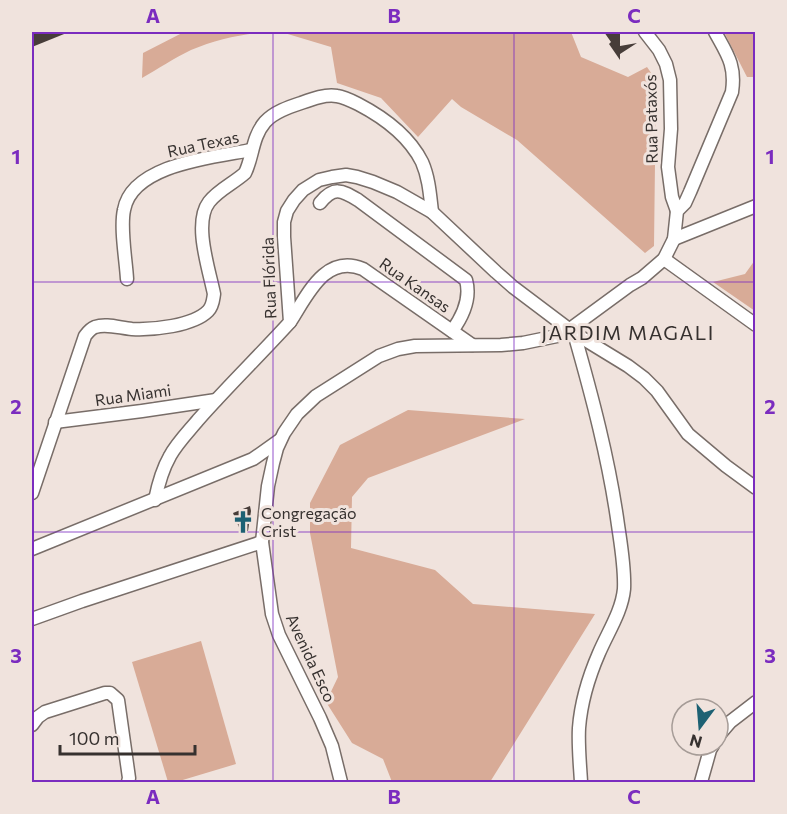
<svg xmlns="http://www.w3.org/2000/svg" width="787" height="814" viewBox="0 0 787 814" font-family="Commissioner,sans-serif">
  <rect width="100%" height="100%" fill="#f0e3dd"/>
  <!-- green -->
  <g fill="#d8ab97">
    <path d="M184,32H273C245,33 217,39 191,50C174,58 158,69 142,78L143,53Z"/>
    <path d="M281,32H571L581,57L628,77L647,67L656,80L654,246L645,253L517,140L461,107L452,99L418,137L381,98L337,83L331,47Z"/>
    <path d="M724,32H755V77H747Z"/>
    <path d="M755,260V311L713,282L745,274Z"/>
    <path d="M408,410L525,419L368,478L352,497L351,548L435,570L473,604L595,614L490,782H392L383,759L352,743L326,702L338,677L310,533V503L340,445Z"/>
    <path d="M201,641L236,764L176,782H168L132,662Z"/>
  </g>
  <!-- building -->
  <g fill="#473d39">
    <path d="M32,32H69L32,47Z"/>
    <path d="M604,32H620V46L637,43L620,54V60L609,44L611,42Z"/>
    <path d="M250,506L251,511L248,531L241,532L233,513Z"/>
  </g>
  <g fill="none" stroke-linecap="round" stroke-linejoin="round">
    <!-- minor casing -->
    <g stroke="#786d68" stroke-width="15">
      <g id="minor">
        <path d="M645,32L659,50L666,64L670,80L671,129L668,167L672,197L677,211"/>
        <path d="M320,203C334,186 341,190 358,200L466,280C471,298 463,316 452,331"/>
        <path d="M674,239L756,206"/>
        <path d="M664,259L756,325"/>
        <path d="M127,279C126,260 120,228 124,210C132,164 215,157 251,150"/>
        <path d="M290,322C307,296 325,253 363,269L472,345"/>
        <path d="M574,333C592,396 609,460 618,525C621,546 625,568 624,589C622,611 608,632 599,653C589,676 581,702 579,728C578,746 580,764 581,782"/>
        <path d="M55,422L142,411L216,400"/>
        <path d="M32,493L85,336C88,332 90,329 95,327C106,323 120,328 132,329C153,330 193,326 208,311C213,306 213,300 214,294C209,269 193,223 209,202C218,190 234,183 245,173C253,157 252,137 265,122C274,112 289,107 301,103C312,99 325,94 337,96C344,97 352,101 358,104C383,117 409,136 422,162C429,178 430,195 432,212"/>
        <path d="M155,500C158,485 162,470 170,456C177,443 189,431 198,420C228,386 260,355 290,322L284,237V222L287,211L294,200L303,190L319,180L332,177L346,175L357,177L373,182L397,192L432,212L496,272L513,287L574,333L628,366L644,378L657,391L688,434L726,466L756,488"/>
        <path d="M32,549L253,459L280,440"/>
        <path d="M32,619L82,601L262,542"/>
        <path d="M32,725L38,717L45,712L105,693H110L118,700L129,778L128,782"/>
        <path d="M718,736L730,722L756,702"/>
        <path d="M341,782L332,746L320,718L279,635L272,614L262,542L268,486L273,463L277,448L284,433L297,414L316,396L379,356L398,349L415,346L501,345L523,343L557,336L570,329L630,285L642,278L664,259L674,239L677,211L685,203L690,192L732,92C736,65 727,54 715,32"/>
        <path d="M701,782L710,750L713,745"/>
      </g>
    </g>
    <!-- minor -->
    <use href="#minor" stroke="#fff" stroke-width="12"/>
  </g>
  <!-- grid -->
  <path fill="none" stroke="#7b2cbf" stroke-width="1.5" stroke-opacity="0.55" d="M273,32V782M514,32V782M32,282H756M32,532H756"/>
  <!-- icons -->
  <defs>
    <g id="church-bare" transform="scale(1.8)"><path d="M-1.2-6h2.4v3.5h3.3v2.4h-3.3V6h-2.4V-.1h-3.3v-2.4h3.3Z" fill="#1d6173" stroke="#f0e3dd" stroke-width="2.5" paint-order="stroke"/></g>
  </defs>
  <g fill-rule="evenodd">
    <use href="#church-bare" x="243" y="522"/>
  </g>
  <g text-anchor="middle" stroke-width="6" stroke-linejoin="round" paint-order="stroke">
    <!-- street labels -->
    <g font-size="16" fill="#36312f" stroke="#f0e3dd">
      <text transform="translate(651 119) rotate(-91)" y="6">Rua Pataxós</text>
      <text transform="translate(203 144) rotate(-12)" y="6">Rua Texas</text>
      <text transform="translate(269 278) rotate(-92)" y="6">Rua Flórida</text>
      <text transform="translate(415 285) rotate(35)" y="6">Rua Kansas</text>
      <text transform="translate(133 395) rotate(-8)" y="6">Rua Miami</text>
      <text transform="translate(311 658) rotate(65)" y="6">Avenida Esco</text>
    </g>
    <!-- poi labels -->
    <g font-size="16" fill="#36312f" stroke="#f0e3dd" text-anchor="start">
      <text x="261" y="519">Congregação<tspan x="261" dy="18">Crist</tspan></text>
    </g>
    <!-- quarter labels -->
    <g font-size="20" letter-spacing="1.5" fill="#36312f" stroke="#f0e3dd">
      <text x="628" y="340">JARDIM MAGALI</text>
    </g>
  </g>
  <!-- border -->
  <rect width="787" height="814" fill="none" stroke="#f0e3dd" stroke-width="66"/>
  <!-- north arrow -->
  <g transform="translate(700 727) rotate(196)"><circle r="28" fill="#f0e3dd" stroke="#a69c97" stroke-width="1.5"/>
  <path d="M0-4.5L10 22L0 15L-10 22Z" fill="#1d6173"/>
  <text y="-9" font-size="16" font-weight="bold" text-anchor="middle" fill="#36312f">N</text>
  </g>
  <!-- scale -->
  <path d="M60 745v9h135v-9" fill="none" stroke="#36312f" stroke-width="3"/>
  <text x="69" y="745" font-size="18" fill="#36312f" stroke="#f0e3dd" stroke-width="4.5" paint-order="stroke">100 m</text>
  <rect x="33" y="33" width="721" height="748" fill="none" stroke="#7b2cbf" stroke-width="2"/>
  <g font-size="20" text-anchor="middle" font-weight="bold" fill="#7b2cbf">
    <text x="153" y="23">A</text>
    <text x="394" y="23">B</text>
    <text x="634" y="23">C</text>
    <text x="16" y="164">1</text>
    <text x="770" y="164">1</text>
    <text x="16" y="414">2</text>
    <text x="770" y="414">2</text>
    <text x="16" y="663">3</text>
    <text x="770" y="663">3</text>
    <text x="153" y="804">A</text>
    <text x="394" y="804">B</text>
    <text x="634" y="804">C</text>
  </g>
</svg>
